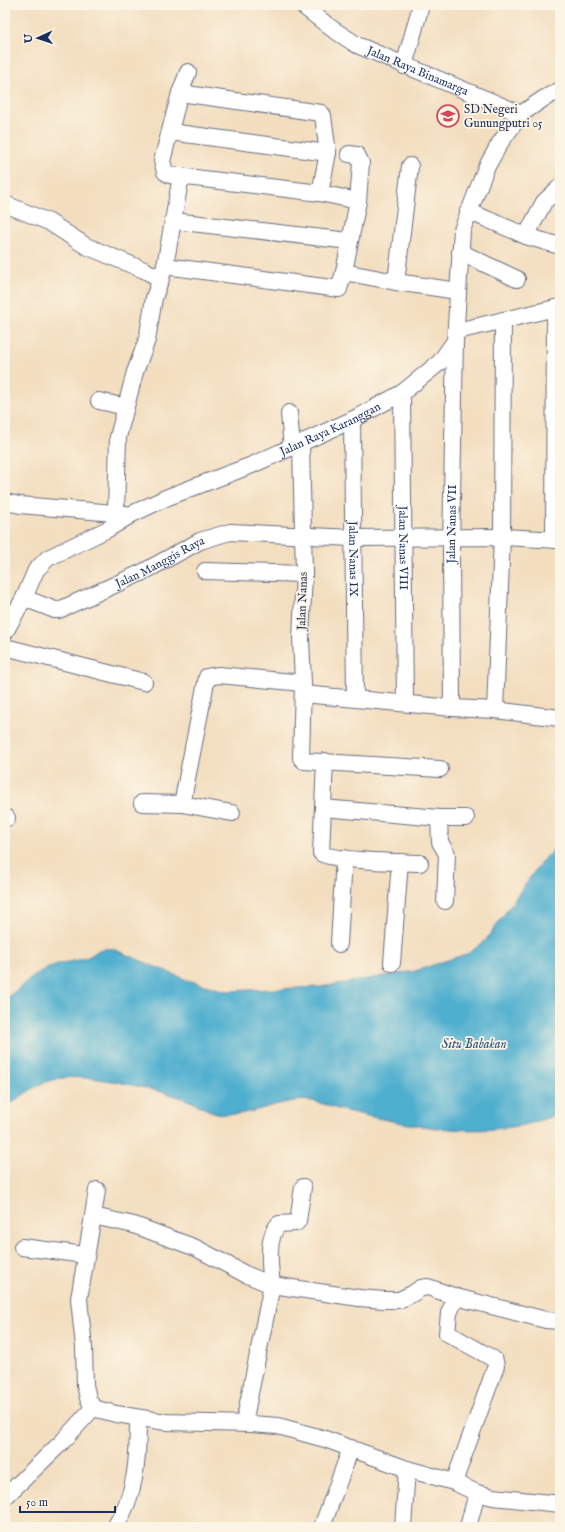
<svg xmlns="http://www.w3.org/2000/svg" width="565" height="1532" viewBox="0 0 565 1532" font-family="'IM FELL English',serif">
  <rect width="100%" height="100%" fill="#fcf5e5"/>
  <filter id="ink" filterUnits="userSpaceOnUse"><feTurbulence type="fractalNoise" baseFrequency=".025" numOctaves="2"/><feDisplacementMap in="SourceGraphic" scale="8" xChannelSelector="R" yChannelSelector="G"/><feConvolveMatrix kernelMatrix="1 2 1 2 8 2 1 2 1" color-interpolation-filters="sRGB"/></filter>
  <filter id="wash" filterUnits="userSpaceOnUse"><feTurbulence type="fractalNoise" baseFrequency=".012" numOctaves="4" result="noise"/><feDisplacementMap in="SourceGraphic" scale="16" xChannelSelector="R" yChannelSelector="G"/><feGaussianBlur stdDeviation="0.9" result="paint"/><feColorMatrix in="noise" values="0 0 0 0 0 0 0 0 0 0 0 0 0 0 0 0 0 1.4 0 .05"/><feComposite in="paint" operator="in"/></filter>
  <g filter="url(#wash)">
    <rect width="100%" height="100%" fill="#f3dec0"/>
    <!-- water -->
    <path fill="#50afcf" stroke="#366f96" d="M560,843V1113C493,1143 414,1127 346,1111C334,1109 322,1102 311,1101C280,1097 252,1118 221,1114C207,1112 196,1102 182,1098C150,1088 83,1071 52,1080C34,1085 19,1098 5,1108V999C21,988 38,970 57,964C66,962 76,961 85,958C98,954 94,947 113,949L187,980L226,991L320,987L415,971L469,953L486,940L541,862Z"/>
  </g>
  <g filter="url(#ink)">
    <g fill="none" stroke-linecap="round" stroke-linejoin="round">
      <!-- minor casing -->
      <g stroke="#676c80" stroke-width="18">
        <g id="minor">
          <path id="s1" d="M302,5L331,28L357,45L521,114"/>
          <path d="M404,66L421,5"/>
          <path d="M188,72L180,93L162,161L165,172L170,175L320,193L358,201"/>
          <path d="M180,93L321,113L323,116L328,153L320,193"/>
          <path d="M170,132L328,153"/>
          <path d="M5,204L49,222L86,246L144,270L161,279"/>
          <path d="M468,211L526,236L560,246"/>
          <path d="M174,221L349,241"/>
          <path d="M526,236L544,202L560,187"/>
          <path d="M460,252L517,279"/>
          <path d="M165,266L339,289L344,272L358,201L361,163L357,155L349,154"/>
          <path d="M344,272L396,282L458,291"/>
          <path d="M396,282L410,166"/>
          <path d="M457,331L560,307"/>
          <path id="s2" d="M402,393L405,703"/>
          <path d="M99,401L126,407"/>
          <path d="M289,413L292,448"/>
          <path id="s3" d="M352,420L355,698"/>
          <path d="M301,444L304,574L301,638L303,683L301,758L304,761L440,769"/>
          <path d="M5,502L20,505L126,514"/>
          <path d="M116,513L118,437L135,372L147,340L154,298L165,266L181,176"/>
          <path d="M554,540L555,308"/>
          <path d="M205,571L304,574"/>
          <path id="s4" d="M24,598L55,610H59L143,572L200,541L230,532L353,538L502,537L560,540"/>
          <path id="s5" d="M5,632L24,598L36,570L48,558L108,529L132,514L168,497L252,465L352,420L402,393L440,362L455,341L462,230L486,168L500,143L521,114L543,99L560,90"/>
          <path d="M5,647L144,682"/>
          <path d="M303,694L452,708L495,710L560,718"/>
          <path id="s6" d="M452,708L451,548L455,341"/>
          <path d="M495,710L502,537L503,320"/>
          <path d="M325,761L321,853C331,861 403,862 420,863"/>
          <path d="M142,803L182,804L232,813"/>
          <path d="M182,804L207,677L219,675L303,683"/>
          <path d="M323,808L439,818H466"/>
          <path d="M5,818H7"/>
          <path d="M439,818L440,842L447,854L445,901"/>
          <path d="M339,944L344,858"/>
          <path d="M392,963L400,862"/>
          <path d="M303,1187L298,1221L296,1223L279,1224C266,1237 270,1267 272,1285L359,1298L384,1300H399L412,1294L421,1288L428,1287L456,1297L546,1320L560,1321"/>
          <path d="M93,1216L97,1190"/>
          <path d="M22,1247L85,1255"/>
          <path d="M93,1408L88,1398L85,1385L84,1347L79,1299L93,1216L134,1225L196,1248L245,1274L272,1285L244,1423"/>
          <path d="M454,1482L496,1366L495,1361L492,1358L447,1333L449,1313L456,1297"/>
          <path d="M5,1497L63,1441L93,1408L116,1414L166,1422L251,1424L278,1426L325,1439L407,1469L454,1482L477,1493L493,1497L560,1504"/>
          <path d="M115,1527C137,1493 138,1457 138,1418"/>
          <path d="M322,1527L351,1448"/>
          <path d="M403,1527L407,1469"/>
          <path d="M468,1527L477,1493"/>
        </g>
      </g>
      <!-- minor -->
      <use href="#minor" stroke="#fff" stroke-width="16"/>
    </g>
  </g>
  <!-- icons -->
  <defs>
    <g id="school-ring" transform="scale(1.15)"><circle r="9.5" fill="#fcf5e5" stroke="#d1495b" stroke-width="1.5"/><path d="M0-5L7-2L0 1L-7-2ZM-4 1L0 2.5L4 1V4Q0 6-4 4Z" fill="#d1495b"/></g>
  </defs>
  <g fill-rule="evenodd">
    <use href="#school-ring" x="448" y="116"/>
  </g>
  <g text-anchor="middle" stroke-width="3.5" stroke-linejoin="round" paint-order="stroke">
    <!-- street labels -->
    <g font-size="12" fill="#1b2f5e" stroke="#fcf5e5">
      <text dy="4" stroke="none"><textPath href="#s1" startOffset="134">Jalan Raya Binamarga</textPath></text>
      <text dy="4" stroke="none"><textPath href="#s5" startOffset="397">Jalan Raya Karanggan</textPath></text>
      <text dy="4" stroke="none"><textPath href="#s6" startOffset="184">Jalan Nanas VII</textPath></text>
      <text dy="4" stroke="none"><textPath href="#s2" startOffset="155">Jalan Nanas VIII</textPath></text>
      <text dy="4" stroke="none"><textPath href="#s3" startOffset="139">Jalan Nanas IX</textPath></text>
      <text dy="4" stroke="none"><textPath href="#s4" startOffset="149">Jalan Manggis Raya</textPath></text>
      <text transform="translate(302 601) rotate(-88)" y="4">Jalan Nanas</text>
    </g>
    <!-- poi labels -->
    <g font-size="12" fill="#1b2f5e" stroke="#fcf5e5" text-anchor="start">
      <text x="464" y="113">SD Negeri<tspan x="464" dy="14">Gunungputri 05</tspan></text>
    </g>
    <!-- water labels -->
    <g font-size="13" font-style="italic" fill="#2b5580" stroke="#fcf5e5">
      <text x="474" y="1048">Situ Babakan</text>
    </g>
  </g>
  <!-- margin -->
  <rect width="565" height="1532" fill="none" stroke="#fcf5e5" stroke-width="20"/>
  <!-- north arrow -->
  <g transform="translate(38 38) rotate(267)" stroke="#fcf5e5" stroke-width="3" paint-order="stroke">
  <path d="M0-3L7 15L0 10L-7 15Z" fill="#1b2f5e"/>
  <text y="-6" font-size="11" font-weight="bold" text-anchor="middle" fill="#1b2f5e">U</text>
  </g>
  <!-- scale -->
  <path d="M20 1506v6h95v-6" fill="none" stroke="#1b2f5e" stroke-width="2"/>
  <text x="26" y="1506" font-size="12" fill="#1b2f5e" stroke="#fcf5e5" stroke-width="3" paint-order="stroke">50 m</text>
</svg>
